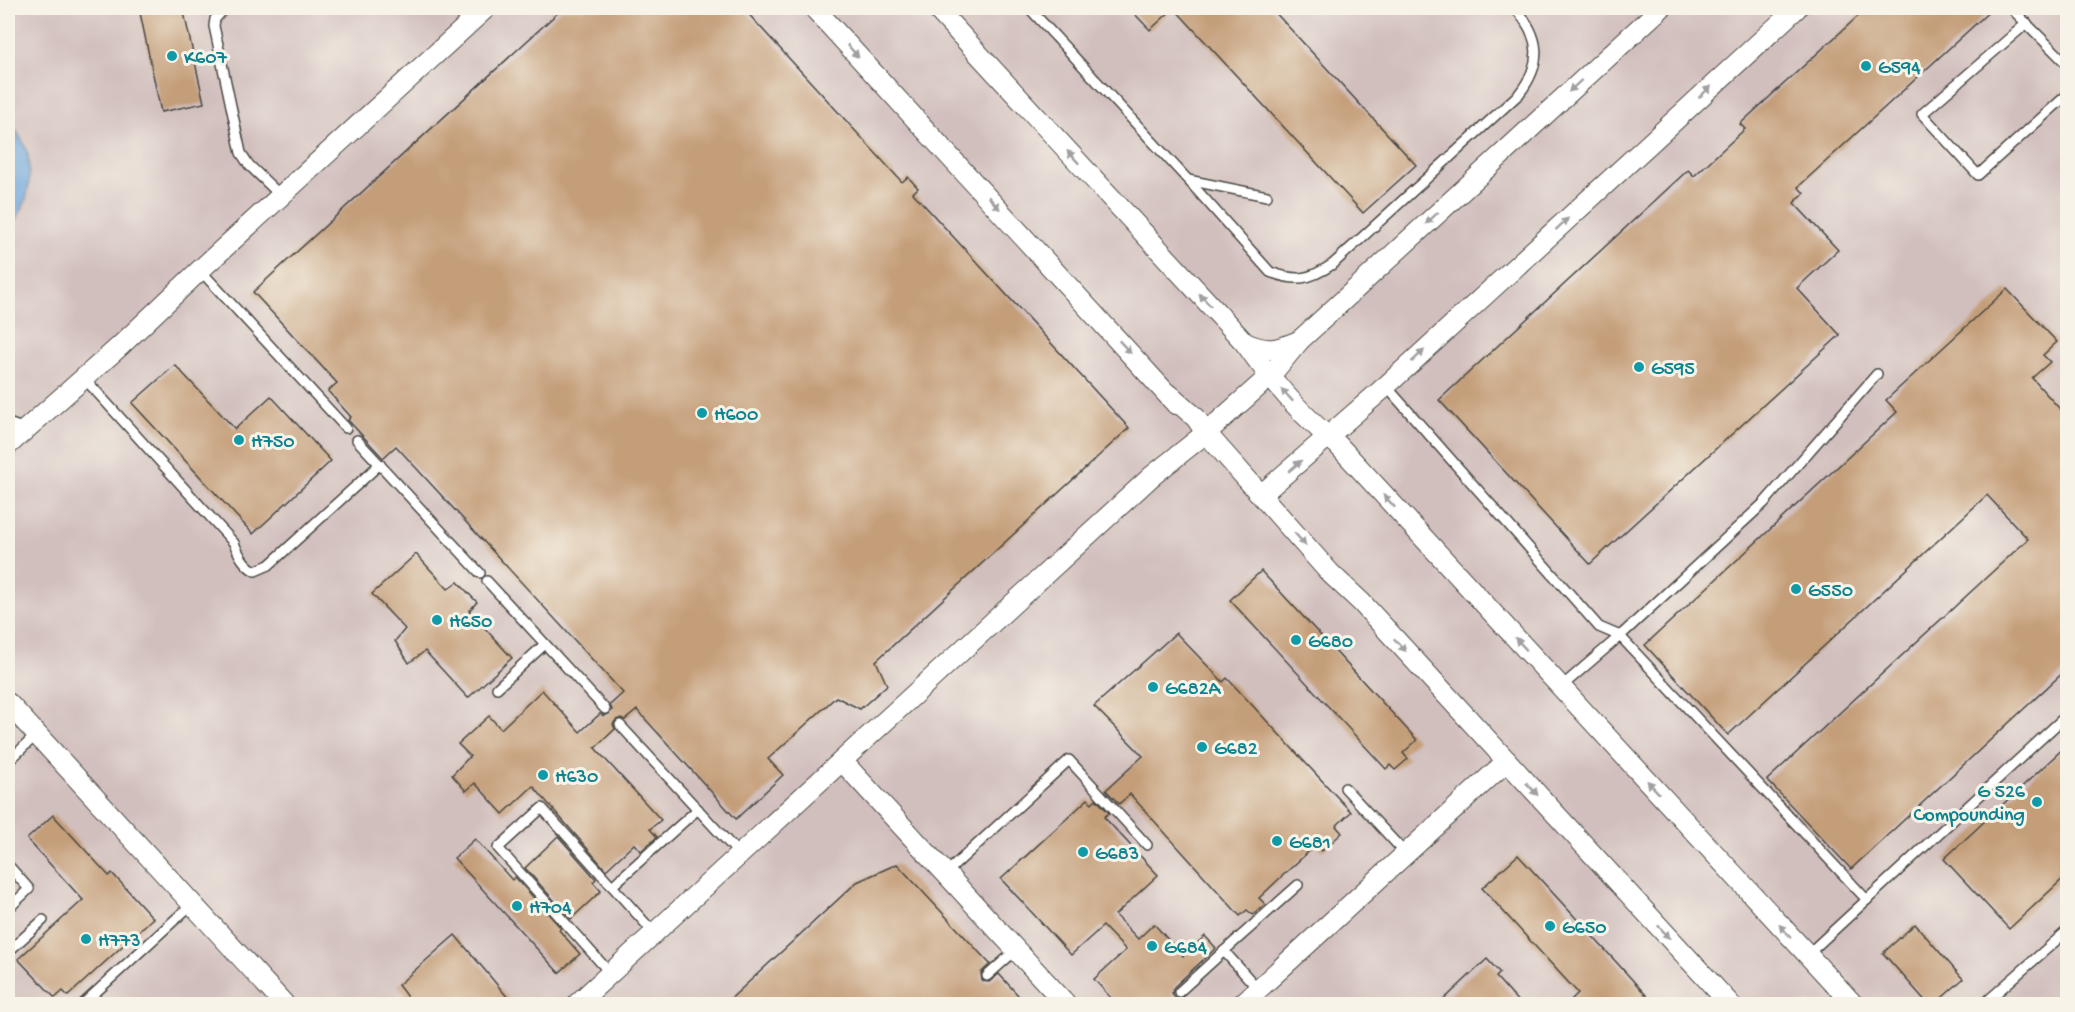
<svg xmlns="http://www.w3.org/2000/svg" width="2075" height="1012" viewBox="0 0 2075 1012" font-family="'Gochi Hand',sans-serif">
  <rect width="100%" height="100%" fill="#f7f3e8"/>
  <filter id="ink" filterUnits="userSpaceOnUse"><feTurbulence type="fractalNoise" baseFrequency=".0167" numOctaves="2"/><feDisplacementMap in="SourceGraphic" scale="12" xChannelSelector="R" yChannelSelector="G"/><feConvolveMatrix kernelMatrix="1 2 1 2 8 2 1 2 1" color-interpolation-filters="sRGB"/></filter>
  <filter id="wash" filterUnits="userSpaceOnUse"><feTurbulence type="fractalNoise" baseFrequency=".008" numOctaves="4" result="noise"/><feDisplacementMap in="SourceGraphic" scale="24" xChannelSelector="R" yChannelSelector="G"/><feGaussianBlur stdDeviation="1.35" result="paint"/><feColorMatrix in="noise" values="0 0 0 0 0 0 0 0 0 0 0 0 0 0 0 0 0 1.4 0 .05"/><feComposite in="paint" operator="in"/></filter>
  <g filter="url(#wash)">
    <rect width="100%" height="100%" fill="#eee3c7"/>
    <!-- industrial -->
    <rect fill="#d1bfbd" x="8" y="8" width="2059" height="996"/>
    <!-- water -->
    <path fill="#6ca5db" stroke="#4c6883" stroke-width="1.5" d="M8,120C15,129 27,145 28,157C32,179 28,213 8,226Z"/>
    <g id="blocks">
      <!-- building -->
      <g fill="#c49e79">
        <path d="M139,8H183L204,103L161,112Z"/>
        <path d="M563,8H743L902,182L908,177L918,188L913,193L1129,428L876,661L887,685L860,709L836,697L768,759L783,775L736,819L637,710L625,720L621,718L616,720L613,724L615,729L595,748L661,820L650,829L657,837L641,851L634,844L606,870L533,786L503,814L475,783L466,791L452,775L470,756L458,744L489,716L501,729L542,690L580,732L600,714L604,716L609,714L612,710L610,705L623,693L396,446L383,458L348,420L351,417L328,391L337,383L253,292Z"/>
        <path d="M1129,8H1271L1416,165L1363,213L1174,8L1150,30Z"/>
        <path d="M1867,8H1993L1798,187L1804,193L1794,203L1838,250L1797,288L1840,335L1590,564L1439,400L1688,170L1694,176L1745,129L1740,124Z"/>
        <path d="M2007,289L2057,342L2043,355L2050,362L2032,378L2067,417V669L1851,869L1767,780L2028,539L1987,495L1728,735L1645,645L1897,412L1886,400Z"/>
        <path d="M175,365L235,429L271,396L331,461L253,534L132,403Z"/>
        <path d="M416,554L448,589L458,582L471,596L477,602L469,611L512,658L468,698L425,651L409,663L395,641L405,629L372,594Z"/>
        <path d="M1261,571L1417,740L1403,753L1408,759L1395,770L1390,765L1386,769L1230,600Z"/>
        <path d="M1176,633L1223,682L1227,678L1351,812L1336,826L1342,833L1322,851L1317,844L1279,879L1259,898L1265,904L1253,915L1247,910L1240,916L1130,794L1119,804L1106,790L1143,756L1094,706Z"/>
        <path d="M2067,745V875L2009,929L1944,859Z"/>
        <path d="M1088,799L1092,803L1096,799L1109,813L1104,817L1158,875L1115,915L1138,939L1154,924L1183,956L1205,936L1216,948L1174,987L1172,993L1174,997L1180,999L1183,997L1190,1005H1117L1094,979L1126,950L1103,926L1071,955L1001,879Z"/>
        <path d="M53,815L109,876L112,873L153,918L68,996L63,991L55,998L18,959L83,900L27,839Z"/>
        <path d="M558,836L596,879L593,882L601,891L571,919L525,868Z"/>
        <path d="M475,839L512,880L515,877L561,928L559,930L580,954L559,973L454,858Z"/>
        <path d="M1518,855L1618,964L1655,1005H1566L1578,993L1482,888Z"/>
        <path d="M897,864L990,964L981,973L982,981L989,982L999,974L1027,1005H724L857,882Z"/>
        <path d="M1915,924L1963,979L1934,1005H1929L1883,953Z"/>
        <path d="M455,935L483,968L514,1005H413L398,985Z"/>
        <path d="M1487,959L1500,973L1496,977L1521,1005H1438Z"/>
      </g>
    </g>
  </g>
  <g filter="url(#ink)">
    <use href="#blocks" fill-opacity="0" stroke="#484742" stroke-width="1.5"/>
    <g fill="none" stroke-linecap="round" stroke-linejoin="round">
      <!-- lane casing -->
      <g stroke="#484742" stroke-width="12">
        <g id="lane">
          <path d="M225,8L215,19L214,26L241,153L249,165L282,197"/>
          <path d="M1029,8L1188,180L1270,272C1297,282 1309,280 1333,264L1519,94C1543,63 1541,37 1515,8"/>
          <path d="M2011,8L2068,65"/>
          <path d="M2067,8H2068"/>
          <path d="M2027,23L1922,114L1978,175L2068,94"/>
          <path d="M1188,180L1267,196"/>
          <path d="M200,270L346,428"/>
          <path d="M84,378L234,543C239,555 244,565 255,571L269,565L380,464"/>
          <path d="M1386,386L1599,627L1620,636L1867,900"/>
          <path d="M8,423L25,429"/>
          <path d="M357,440L480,573"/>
          <path d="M487,581L605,709"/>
          <path d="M1561,687L1620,636L1764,503L1877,374"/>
          <path d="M497,688L545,644"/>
          <path d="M620,725L740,855"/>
          <path d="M8,762L36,735"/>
          <path d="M1345,788L1406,854"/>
          <path d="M8,865L29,889L8,909"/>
          <path d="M946,873L1069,760L1147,845"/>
          <path d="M612,886L698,809"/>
          <path d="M1224,951L1298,885"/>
          <path d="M8,952L43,920"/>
          <path d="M1807,955L2068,714"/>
          <path d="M611,974L498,848L542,808L655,934"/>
          <path d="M987,976L1016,950"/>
          <path d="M1179,992L1224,951L1258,989"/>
          <path d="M83,1004L192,904"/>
          <path d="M1984,1004L2068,930"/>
        </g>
      </g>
      <!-- street casing -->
      <g stroke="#484742" stroke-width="22">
        <g id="street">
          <path d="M814,8L1176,404"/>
          <path d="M936,8L1245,343C1271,380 1303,417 1338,445L1853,1004"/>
          <path d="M1245,343C1268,353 1277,350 1299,341"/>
          <path d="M1170,395L1196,418L1206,433L1330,573L1361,602L1730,1004"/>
          <path d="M8,445L119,347L200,270L486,8"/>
          <path d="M1262,494L1386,386L1797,8"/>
          <path d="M8,703L284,1004"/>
          <path d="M842,761L1066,1004"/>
          <path d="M577,1004L1152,476L1206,433L1270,376L1299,341L1661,8"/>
          <path d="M1242,1004L1507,761"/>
        </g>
      </g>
      <!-- lane -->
      <use href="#lane" stroke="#fff" stroke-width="9"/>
      <!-- street -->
      <use href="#street" stroke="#fff" stroke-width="20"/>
    </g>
    <!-- one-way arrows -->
    <defs><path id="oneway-solid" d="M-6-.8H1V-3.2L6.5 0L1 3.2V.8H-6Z" transform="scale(1.5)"/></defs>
    <g fill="#a0a0a0">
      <use href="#oneway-solid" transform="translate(853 51) rotate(48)"/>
      <use href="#oneway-solid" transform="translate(1575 86) rotate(137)"/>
      <use href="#oneway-solid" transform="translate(1705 92) rotate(-43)"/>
      <use href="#oneway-solid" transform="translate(1073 157) rotate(-133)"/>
      <use href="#oneway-solid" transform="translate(994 203) rotate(47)"/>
      <use href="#oneway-solid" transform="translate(1432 218) rotate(137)"/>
      <use href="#oneway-solid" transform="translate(1562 224) rotate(-43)"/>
      <use href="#oneway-solid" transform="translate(1205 300) rotate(-133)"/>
      <use href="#oneway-solid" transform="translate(1125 347) rotate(47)"/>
      <use href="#oneway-solid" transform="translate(1418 356) rotate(-43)"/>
      <use href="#oneway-solid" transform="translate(1287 395) rotate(-133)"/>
      <use href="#oneway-solid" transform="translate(1295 466) rotate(-41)"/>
      <use href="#oneway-solid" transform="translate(1389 501) rotate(-133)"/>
      <use href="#oneway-solid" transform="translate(1300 539) rotate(48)"/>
      <use href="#oneway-solid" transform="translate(1521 644) rotate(-133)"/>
      <use href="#oneway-solid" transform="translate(1400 645) rotate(47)"/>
      <use href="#oneway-solid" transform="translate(1653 787) rotate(-133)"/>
      <use href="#oneway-solid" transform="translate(1532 789) rotate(47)"/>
      <use href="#oneway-solid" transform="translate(1785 931) rotate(-133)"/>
      <use href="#oneway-solid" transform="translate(1664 932) rotate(47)"/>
    </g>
  </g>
  <!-- markers -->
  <g fill="#0f9aa8" stroke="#f7f3e8" stroke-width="2">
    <circle cx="172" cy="56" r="6"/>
    <circle cx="1866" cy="66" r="6"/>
    <circle cx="1639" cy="367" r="6"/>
    <circle cx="702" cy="413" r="6"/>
    <circle cx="239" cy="440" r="6"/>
    <circle cx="1796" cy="589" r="6"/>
    <circle cx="437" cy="620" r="6"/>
    <circle cx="1296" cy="640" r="6"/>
    <circle cx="1153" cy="687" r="6"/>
    <circle cx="1202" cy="747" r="6"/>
    <circle cx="543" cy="775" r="6"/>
    <circle cx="2037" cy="802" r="6"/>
    <circle cx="1277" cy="841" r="6"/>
    <circle cx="1083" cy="852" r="6"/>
    <circle cx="517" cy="906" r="6"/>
    <circle cx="1550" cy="926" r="6"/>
    <circle cx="86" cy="939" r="6"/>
    <circle cx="1152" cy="946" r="6"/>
  </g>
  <g text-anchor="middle" stroke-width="6" stroke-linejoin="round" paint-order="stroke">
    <!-- culture labels -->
    <g font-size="20" fill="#0d838f" stroke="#f7f3e8" text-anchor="start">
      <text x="184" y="63">K607</text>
      <text x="1878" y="73">G594</text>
      <text x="1651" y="374">G595</text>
      <text x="714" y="420">H600</text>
      <text x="251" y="447">H750</text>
      <text x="1808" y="596">G550</text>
      <text x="449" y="627">H650</text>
      <text x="1308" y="647">G680</text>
      <text x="1165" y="694">G682A</text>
      <text x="1214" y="754">G682</text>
      <text x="555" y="782">H630</text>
      <text x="2025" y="797" text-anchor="end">G 526<tspan x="2025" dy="23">Compounding</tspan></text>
      <text x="1289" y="848">G681</text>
      <text x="1095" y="859">G683</text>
      <text x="529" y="913">H704</text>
      <text x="1562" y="933">G650</text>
      <text x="98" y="946">H773</text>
      <text x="1164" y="953">G684</text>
    </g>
  </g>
  <!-- margin -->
  <rect width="2075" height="1012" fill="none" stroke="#f7f3e8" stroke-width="30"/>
</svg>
